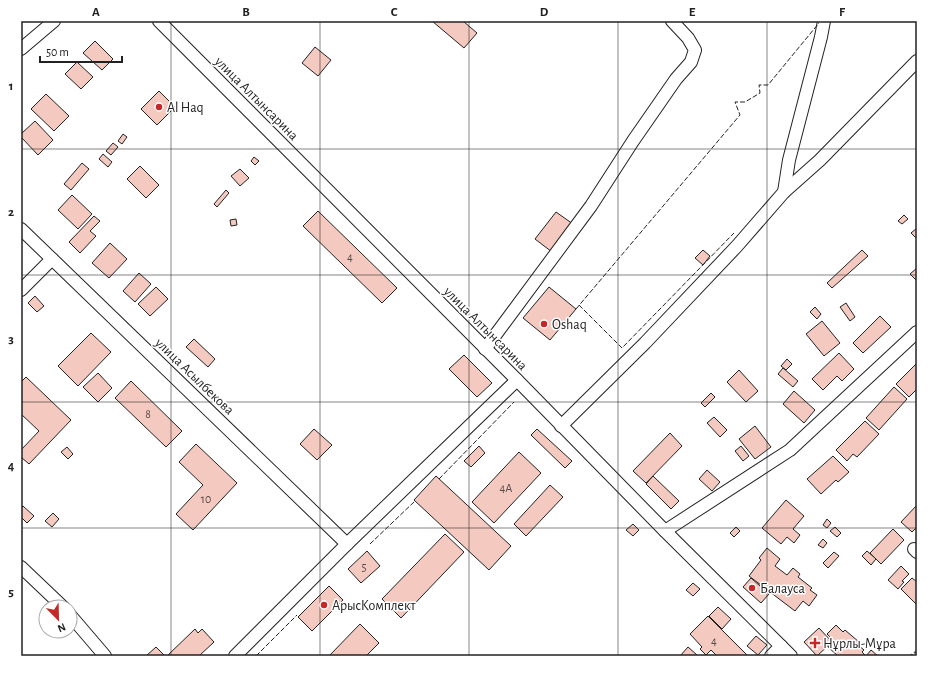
<svg xmlns="http://www.w3.org/2000/svg" width="938" height="677" viewBox="0 0 938 677" font-family="'Alegreya Sans',sans-serif">
  <rect width="100%" height="100%" fill="#fff"/>
  <!-- building -->
  <g fill="#f3c9c0" stroke="#222">
    <path d="M432,21H463L477,33L464,48Z"/>
    <path d="M95,41L113,59L102,70L83,53Z"/>
    <path d="M315,47L331,60L318,76L302,63Z"/>
    <path d="M77,62L93,77L81,89L65,74Z"/>
    <path d="M159,91L175,107L157,125L141,109Z"/>
    <path d="M46,94L69,116L54,131L31,109Z"/>
    <path d="M35,121L53,140L38,155L21,137V134Z"/>
    <path d="M123,134L127,137L122,144L118,141Z"/>
    <path d="M113,143L118,147L111,155L106,151Z"/>
    <path d="M103,154L112,162L108,167L99,159Z"/>
    <path d="M254,157L259,161L255,165L251,161Z"/>
    <path d="M82,163L89,169L71,190L64,184Z"/>
    <path d="M140,166L159,185L146,198L127,179Z"/>
    <path d="M240,169L249,178L240,186L231,176Z"/>
    <path d="M226,190L229,193L217,207L214,204Z"/>
    <path d="M72,195L92,214L78,229L58,210Z"/>
    <path d="M318,211L397,288L382,303L303,226Z"/>
    <path d="M556,212L573,224L552,252L535,239Z"/>
    <path d="M904,215L908,219L902,224L898,221Z"/>
    <path d="M94,216L100,221L90,231L96,236L80,253L69,242Z"/>
    <path d="M236,219L237,225L231,226L230,220Z"/>
    <path d="M917,228V239L911,233Z"/>
    <path d="M110,243L127,259L109,278L92,263Z"/>
    <path d="M703,250L710,256L703,265L695,258Z"/>
    <path d="M862,250L868,256L832,288L827,283Z"/>
    <path d="M917,268V281L910,274Z"/>
    <path d="M139,273L151,284L135,302L123,291Z"/>
    <path d="M156,287L168,299L150,316L138,304Z"/>
    <path d="M549,287L576,309L550,340L523,318Z"/>
    <path d="M35,296L44,306L37,312L28,303Z"/>
    <path d="M846,303L855,317L850,321L840,307Z"/>
    <path d="M815,307L821,314L817,319L810,312Z"/>
    <path d="M880,316L891,327L863,353L853,343Z"/>
    <path d="M822,321L840,343L824,356L806,334Z"/>
    <path d="M91,333L111,352L78,386L58,366Z"/>
    <path d="M194,339L215,359L208,367L186,347Z"/>
    <path d="M839,353L854,369L842,381L837,376L823,390L812,379Z"/>
    <path d="M464,355L492,383L477,397L449,369Z"/>
    <path d="M787,359L792,364L786,370L781,366Z"/>
    <path d="M917,363V389L909,397L896,384Z"/>
    <path d="M783,368L798,381L793,387L778,374Z"/>
    <path d="M739,370L758,391L746,402L727,382Z"/>
    <path d="M98,373L112,388L98,402L83,387Z"/>
    <path d="M26,377L71,420L29,464L21,457V450L39,431L21,414V382Z"/>
    <path d="M131,381L182,431L166,447L115,398Z"/>
    <path d="M894,387L907,399L879,430L866,418Z"/>
    <path d="M794,391L815,410L804,423L783,404Z"/>
    <path d="M711,393L715,397L705,407L701,403Z"/>
    <path d="M714,417L727,430L720,437L707,423Z"/>
    <path d="M865,421L879,434L857,457L853,454L847,461L836,450Z"/>
    <path d="M755,426L771,447L755,459L739,439Z"/>
    <path d="M314,429L332,445L317,460L300,444Z"/>
    <path d="M537,429L572,461L565,468L531,435Z"/>
    <path d="M670,433L682,446L646,483L633,471Z"/>
    <path d="M196,444L237,483L193,530L176,514L203,485L179,462Z"/>
    <path d="M479,446L485,453L471,467L464,461Z"/>
    <path d="M741,446L749,456L743,461L735,451Z"/>
    <path d="M67,447L73,454L68,459L61,452Z"/>
    <path d="M519,452L541,473L494,523L472,502Z"/>
    <path d="M833,456L849,472L838,482L836,480L821,494L807,479Z"/>
    <path d="M707,470L720,482L712,491L699,479Z"/>
    <path d="M436,476L511,546L489,570L414,500Z"/>
    <path d="M653,476L679,501L671,509L646,484Z"/>
    <path d="M550,485L563,497L526,536L514,524Z"/>
    <path d="M786,500L804,516L793,529L800,535L794,543L787,537L781,544L762,528Z"/>
    <path d="M917,505V527L912,532L901,522Z"/>
    <path d="M23,506L34,516L27,523L21,517V508Z"/>
    <path d="M53,513L59,519L52,527L45,521Z"/>
    <path d="M827,519L831,523L827,528L823,525Z"/>
    <path d="M633,524L639,530L633,536L626,530Z"/>
    <path d="M736,527L740,531L734,537L730,533Z"/>
    <path d="M835,527L841,533L837,537L830,531Z"/>
    <path d="M893,529L904,540L881,564L870,553Z"/>
    <path d="M445,534L464,552L401,618L382,599Z"/>
    <path d="M823,539L827,543L823,548L818,545Z"/>
    <path d="M767,548L780,559L775,566L787,575L793,568L800,574L798,577L812,588L810,590L817,595L809,606L803,601L795,611L749,576L761,560L759,558Z"/>
    <path d="M367,551L380,566L361,583L348,569Z"/>
    <path d="M867,551L876,559L871,565L862,556Z"/>
    <path d="M834,552L839,556L828,568L823,563Z"/>
    <path d="M901,566L909,574L902,581L904,582L898,589L888,580Z"/>
    <path d="M751,578L769,594L761,603L743,587Z"/>
    <path d="M912,578L917,582V605L901,589Z"/>
    <path d="M693,583L700,589L693,596L686,590Z"/>
    <path d="M329,586L343,600L312,631L298,617Z"/>
    <path d="M718,607L731,619L722,629L709,616Z"/>
    <path d="M708,616L748,656H717L711,650L706,655L700,649L702,647L690,634Z"/>
    <path d="M360,624L379,643L366,656H329Z"/>
    <path d="M836,625L843,632L845,630L859,642L857,644L864,650L862,652L866,656L871,650L878,656H838L828,647L834,641L827,634Z"/>
    <path d="M819,628L832,642L817,656L804,642Z"/>
    <path d="M195,629L198,633L202,629L214,642L199,656H167Z"/>
    <path d="M756,636L767,645L758,655L747,646Z"/>
    <path d="M156,647L165,656H146Z"/>
    <path d="M688,647L697,655L696,656H680Z"/>
  </g>
  <g fill="none" stroke-linecap="round" stroke-linejoin="round">
    <!-- minor casing -->
    <g stroke="#222" stroke-width="14">
      <g id="minor">
        <path d="M159,21L517,380L665,531L791,656"/>
        <path d="M21,49L54,21"/>
        <path d="M784,192L789,160L821,37L824,21"/>
        <path d="M21,229L347,544"/>
        <path d="M21,290L52,259"/>
        <path d="M485,349L591,206L633,141L676,79L691,62L695,50L688,38L672,21"/>
        <path d="M561,426L645,343L737,246L784,192L820,160L917,61"/>
        <path d="M665,531L790,450L917,332"/>
        <path d="M914,549L917,552"/>
        <path d="M21,567L63,607"/>
        <path d="M70,615L105,656"/>
        <path d="M235,656L347,544L517,380"/>
        <path d="M771,656L781,646"/>
      </g>
    </g>
    <!-- path -->
    <path stroke="#646464" stroke-width="2" stroke-dasharray="3 2" stroke-linecap="butt" d="M910,656L917,651"/>
    <!-- minor -->
    <use href="#minor" stroke="#fff" stroke-width="12"/>
    <!-- fence -->
    <g stroke="#222" stroke-width="1" stroke-dasharray="5 2" stroke-linecap="butt">
      <path d="M579,305L622,348L734,233"/>
      <path d="M576,309L740,115L735,102H745L760,93L759,85H768L819,23"/>
      <path d="M439,479L514,402"/>
      <path d="M370,544L415,501"/>
      <path d="M256,656L297,615"/>
    </g>
  </g>
  <!-- grid -->
  <path fill="none" stroke="#222" stroke-width="1" stroke-opacity="0.55" d="M171,21V656M320,21V656M469,21V656M618,21V656M767,21V656M21,149H917M21,275H917M21,402H917M21,528H917"/>
  <!-- markers -->
  <g fill="#c62828" stroke="#fff" stroke-width="1.5">
    <circle cx="159" cy="107" r="4"/>
    <circle cx="544" cy="324" r="4"/>
    <circle cx="752" cy="588" r="4"/>
    <circle cx="324" cy="605" r="4"/>
    <path d="M813 637h4v4h4v4h-4v4h-4v-4h-4v-4h4z"/>
  </g>
  <g text-anchor="middle" stroke-width="3" stroke-linejoin="round" paint-order="stroke">
    <!-- number labels -->
    <g font-size="12" fill="#564c4a">
      <text x="350" y="261">4</text>
      <text x="148" y="418">8</text>
      <text x="506" y="492">4А</text>
      <text x="206" y="503">10</text>
      <text x="364" y="571">5</text>
      <text x="714" y="645">4</text>
    </g>
    <!-- street labels -->
    <g font-size="14" fill="#222" stroke="#fff">
      <text transform="translate(257 98) rotate(45)" y="5">улица Алтынсарина</text>
      <text transform="translate(486 328) rotate(45)" y="5">улица Алтынсарина</text>
      <text transform="translate(195 376) rotate(44)" y="5">улица Асылбекова</text>
    </g>
    <!-- poi labels -->
    <g font-size="14" fill="#222" stroke="#fff" text-anchor="start">
      <text x="167" y="112">Al Haq</text>
      <text x="552" y="329">Oshaq</text>
      <text x="760" y="593">Балауса</text>
      <text x="332" y="610">АрысКомплект</text>
      <text x="823" y="648">Нұрлы-Мұра</text>
    </g>
  </g>
  <!-- border -->
  <rect width="938" height="677" fill="none" stroke="#ffffff" stroke-width="44"/>
  <!-- north arrow -->
  <g transform="translate(58 619) rotate(157)"><circle r="19" fill="#ffffff" stroke="#a7a7a7"/>
  <path d="M0-3L7 15L0 10L-7 15Z" fill="#c62828"/>
  <text y="-6" font-size="11" font-weight="bold" text-anchor="middle" fill="#222222">N</text>
  </g>
  <!-- scale -->
  <path d="M40 56v6h82v-6" fill="none" stroke="#222222" stroke-width="2"/>
  <text x="46" y="56" font-size="12" fill="#222222" stroke="#ffffff" stroke-width="3" paint-order="stroke">50 m</text>
  <rect x="22" y="22" width="894" height="633" fill="none" stroke="#222" stroke-width="1.5"/>
  <g font-size="13" text-anchor="middle" font-weight="bold" fill="#222">
    <text x="96" y="16">A</text>
    <text x="246" y="16">B</text>
    <text x="394" y="16">C</text>
    <text x="544" y="16">D</text>
    <text x="692" y="16">E</text>
    <text x="842" y="16">F</text>
    <text x="11" y="90">1</text>
    <text x="11" y="216">2</text>
    <text x="11" y="343">3</text>
    <text x="11" y="470">4</text>
    <text x="11" y="596">5</text>
  </g>
</svg>
